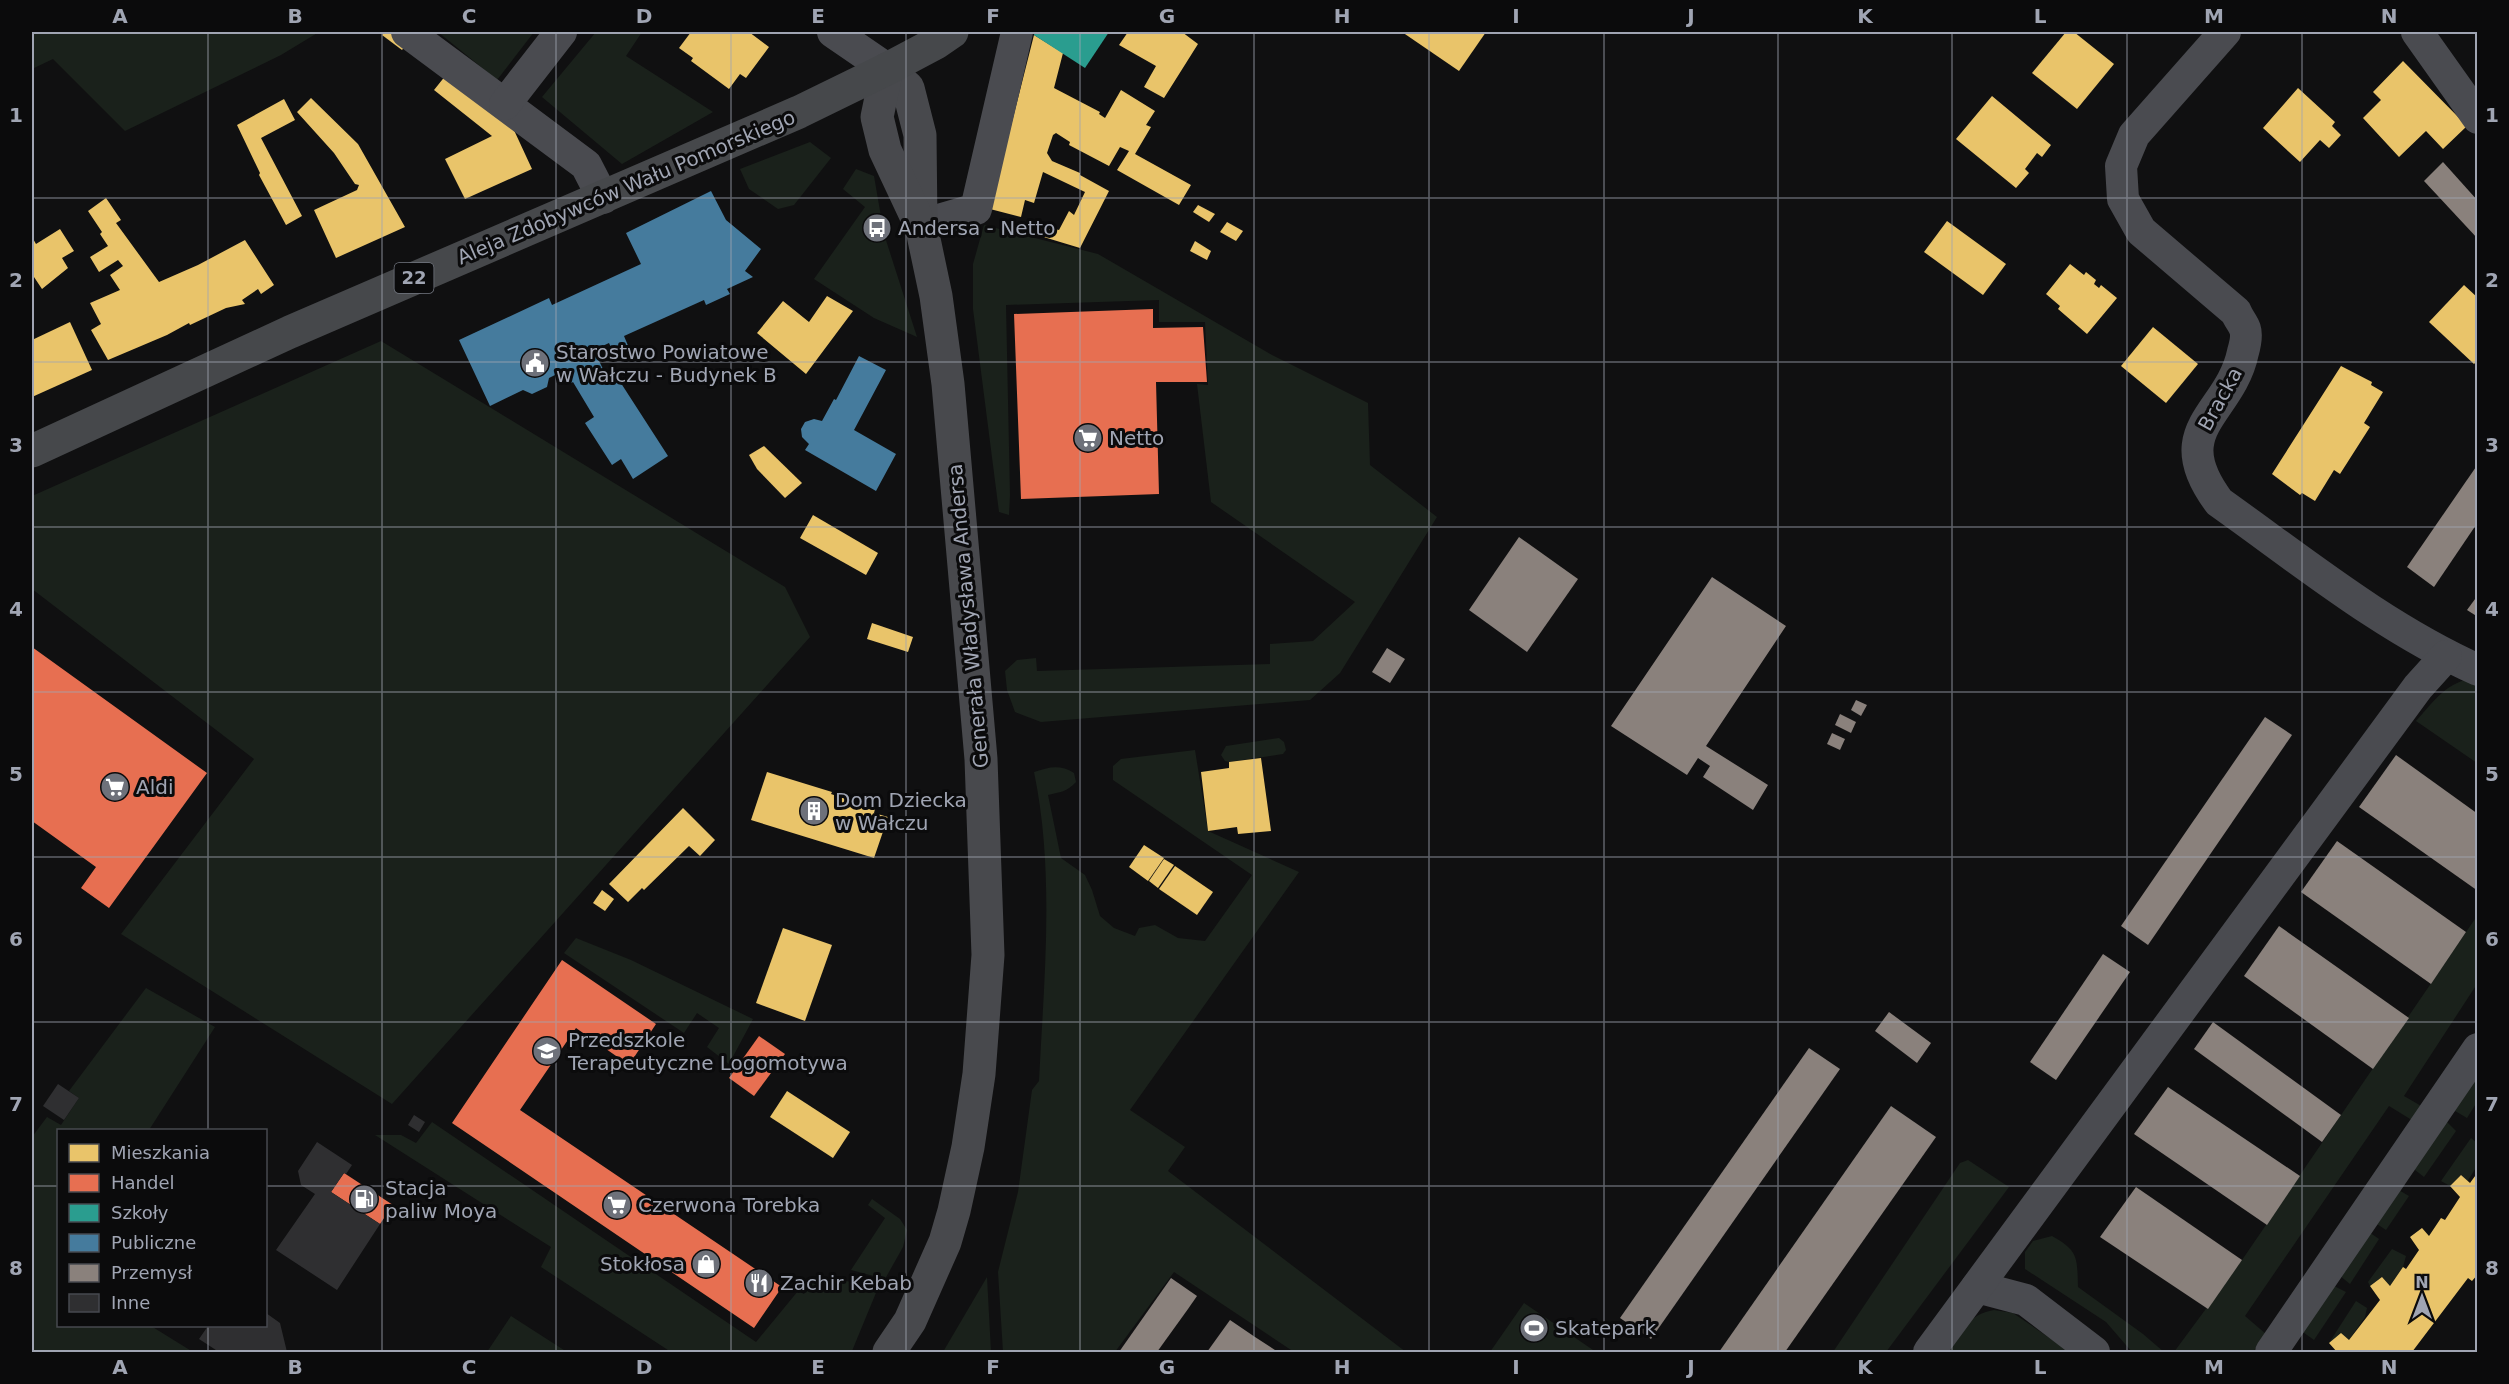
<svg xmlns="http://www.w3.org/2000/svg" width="2509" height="1384" viewBox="0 0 2509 1384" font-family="'DejaVu Sans',sans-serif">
  <rect width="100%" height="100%" fill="#101011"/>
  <!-- green -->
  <g fill="#1a211b">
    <path d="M32,32H319L281,55L125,131L53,59L32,69Z"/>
    <path d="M438,32H534L497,80Z"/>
    <path d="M596,32H642L626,56L713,112L622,164L542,97Z"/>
    <path d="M810,142L831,158L794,205L778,209L749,189L740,169Z"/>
    <path d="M856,169L874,176L884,234L917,337L874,318L814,279L865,207L843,189Z"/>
    <path d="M984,225L1098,254L1272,355L1368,403L1370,465L1437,517L1340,673L1310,700L1041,722L1015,712L1007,690L1005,671L1017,660L1036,658L1037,671L1270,664V644L1313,641L1355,602L1211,502L1197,384L1208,385L1205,322H1159V300L1006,305L1010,495L1009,515L999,512L973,309V264Z"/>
    <path d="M381,341L785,587L810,637L392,1104L121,934L254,759L32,589V496Z"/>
    <path d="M2477,677V763L2416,721C2436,699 2446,682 2477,677Z"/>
    <path d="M1279,738L1284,742L1286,750L1283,754L1229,762L1225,761L1221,755L1226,746Z"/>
    <path d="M1195,750L1208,831L1299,872L1130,1110L1185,1147L1168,1171L1406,1352H1294L1174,1272L1115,1352H1003L998,1272L1018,1192L1032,1090L1039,1081C1044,979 1055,873 1034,772C1049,767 1060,764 1074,773L1076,782C1067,792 1060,792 1048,795L1061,858L1085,875L1092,890L1100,916L1114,928L1135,936L1139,928L1155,925L1178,938L1205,941L1252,875L1113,780V766L1121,759Z"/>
    <path d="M2477,916V984L2404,1096L2423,1107L2415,1122L2389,1106L2245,1316L2266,1334L2253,1352H2174L2242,1260Z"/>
    <path d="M576,938L631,960L753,1019L729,1064L707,1047L719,1028L697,1013L684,1033L564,953Z"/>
    <path d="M146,988L215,1027L149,1130H58V1326H151L193,1352H32V1137L47,1117L61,1125L79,1098L69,1091Z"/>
    <path d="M2477,1073V1102L2467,1118L2450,1108Z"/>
    <path d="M2444,1119L2456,1131L2424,1177L2410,1166Z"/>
    <path d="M432,1122L756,1342L798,1291L804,1294L815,1278L823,1283L827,1278L838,1285L842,1280L878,1288L852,1351L671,1352L541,1267L551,1247L375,1135H401L416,1143Z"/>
    <path d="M2471,1138L2477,1143V1166L2467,1182L2461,1175L2450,1186L2441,1181Z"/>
    <path d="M1968,1160L2009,1187L1886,1352H1833L1960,1163Z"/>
    <path d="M2397,1189L2409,1196L2386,1230L2374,1222Z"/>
    <path d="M872,1199L900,1219L907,1230L903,1247L885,1279L851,1270L885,1218L868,1205Z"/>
    <path d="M2366,1230L2379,1239L2350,1284L2339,1275Z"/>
    <path d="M2052,1236C2079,1251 2077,1258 2078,1287L2143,1334L2164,1352H2132L2106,1322L2025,1269V1252L2033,1241Z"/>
    <path d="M2392,1249L2406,1256L2403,1267L2390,1286L2382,1277L2370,1286L2368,1282Z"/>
    <path d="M987,1277L991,1352H943Z"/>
    <path d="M2330,1284L2346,1292L2314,1340L2300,1330Z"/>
    <path d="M2356,1301L2367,1308L2365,1317L2349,1340L2329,1343Z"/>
    <path d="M1524,1303L1596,1352H1490Z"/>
    <path d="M1994,1310L2013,1313L2070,1352H1946C1961,1333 1968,1314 1994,1310Z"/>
    <path d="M511,1316L567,1352H487Z"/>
  </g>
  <!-- homes -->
  <g fill="#e9c46a">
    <path d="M385,32H395L408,42L402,50L382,35Z"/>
    <path d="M691,32H749L769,47L746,78L740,74L729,89L691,61L693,58L679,48Z"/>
    <path d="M1128,32H1182L1198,44L1164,98L1144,87L1156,66L1119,45Z"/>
    <path d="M1402,32H1486L1459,71Z"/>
    <path d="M2066,32H2074L2114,64L2077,109L2032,73Z"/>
    <path d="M1034,35L1063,53L1054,88L1100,112L1099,114L1105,118L1121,90L1155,111L1146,125L1151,127L1135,154L1191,185L1179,205L1117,170L1129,151L1120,147L1109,166L1069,145L1070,142L1056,133L1053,135L1047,153L1052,161L1080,173V175L1109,191L1080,248L1037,235L1040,225L1059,230L1069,211L1074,215L1085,192L1043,172L1034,203L1025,200L1021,217L990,209Z"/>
    <path d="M2403,61L2467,126L2443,149L2426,131L2399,157L2363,118L2381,100L2373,92Z"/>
    <path d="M446,75L513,128L532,169L465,199L445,159L492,136L434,90Z"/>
    <path d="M2298,88L2335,122L2332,126L2341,135L2329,148L2320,140L2300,162L2263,128Z"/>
    <path d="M1992,96L2051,145L2042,157L2037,153L2025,169L2029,173L2016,188L1956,139Z"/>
    <path d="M311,98L358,144L405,227L336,258L314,210L357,190L359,185L355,184L334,153L297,112Z"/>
    <path d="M284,99L295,120L261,138L302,216L286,225L259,175L260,173L237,125Z"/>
    <path d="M106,198L121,220L116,223L159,282L198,265L245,240L274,285L261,294L258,289L242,300L245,304L226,308L190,325L189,323L167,335L108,360L91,330L101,324L90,303L120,290L110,275L123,266L118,260L99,272L90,257L108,246L100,234L102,232L88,211Z"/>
    <path d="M1198,205L1215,214L1209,222L1193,212Z"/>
    <path d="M1947,221L2006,264L1983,295L1924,252Z"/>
    <path d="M1227,222L1243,231L1236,241L1220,232Z"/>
    <path d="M60,229L74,251L62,258L68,268L42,289L32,274V237L36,244Z"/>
    <path d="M1195,241L1211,251L1207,260L1190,251Z"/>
    <path d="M2070,264L2084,275L2086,272L2096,280L2094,284L2099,288L2101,285L2117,298L2087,334L2058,309L2060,306L2046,294Z"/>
    <path d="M2464,285L2478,298V360L2474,364L2429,322Z"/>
    <path d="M827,296L853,311L806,374L757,333L783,301L809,322Z"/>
    <path d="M70,322L92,370L32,397V340Z"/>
    <path d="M2153,327L2198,364L2166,403L2121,366Z"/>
    <path d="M2341,366L2372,382L2371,385L2383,392L2364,423L2370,427L2340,474L2334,470L2315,501L2302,493L2300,495L2272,474Z"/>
    <path d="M764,446L802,483L785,498L757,469L749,455Z"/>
    <path d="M813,515L878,553L866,575L800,538Z"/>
    <path d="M872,623L913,637L908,652L867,639Z"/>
    <path d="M1261,758L1271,831L1238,834L1237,827L1208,831L1201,772L1229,768V762Z"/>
    <path d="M767,772L832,792L831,794L875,809L874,813L888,817L874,858L751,820Z"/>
    <path d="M683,808L715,840L700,856L689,846L644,890L642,888L628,902L609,884Z"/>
    <path d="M1144,845L1164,858L1148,881L1129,867Z"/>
    <path d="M1164,859L1174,865L1158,888L1149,881Z"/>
    <path d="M1175,866L1213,892L1197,915L1159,889Z"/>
    <path d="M602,890L614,899L605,911L593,903Z"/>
    <path d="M783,928L832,945L805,1021L756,1003Z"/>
    <path d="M787,1091L850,1132L833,1158L770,1117Z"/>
    <path d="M2478,1172V1274L2472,1281L2468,1278L2412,1352H2337L2329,1343L2341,1333L2349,1340L2380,1300L2370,1286L2382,1277L2390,1286L2403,1267L2406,1269L2419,1250L2410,1237L2422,1228L2429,1236L2441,1218L2445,1220L2460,1197L2450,1186L2461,1175L2470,1183Z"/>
  </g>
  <!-- shops -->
  <g fill="#e76f51">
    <path d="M1153,309V328L1203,327L1207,382H1156L1159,494L1021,499L1014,314Z"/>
    <path d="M32,647L207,773L109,908L81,888L96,867L32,821Z"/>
    <path d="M562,960L656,1024L629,1065L576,1028L520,1110L782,1287L754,1328L452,1123Z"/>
    <path d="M759,1036L785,1054L754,1096L729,1078Z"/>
    <path d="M344,1173L393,1205L380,1224L331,1192Z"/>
  </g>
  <!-- schools -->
  <path fill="#2a9d8f" d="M1035,32H1109L1085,68L1034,35Z"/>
  <!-- public -->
  <g fill="#457b9d">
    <path d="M711,191L726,220L761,249L745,271L753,277L727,289L730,294L706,305L704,300L624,336L629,348L614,354L609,343L594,350L609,382L617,377L668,456L633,479L621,459L612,465L585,423L594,417L573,382L568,385L561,372L549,378L547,387L532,394L523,390L490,406L459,340L549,298L552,305L641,264L626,233Z"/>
    <path d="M859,356L886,370L854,430L896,454L876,491L805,450L809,444L802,437L801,429L805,422L814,419L822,421L834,399L836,400Z"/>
  </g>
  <!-- industry -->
  <g fill="#8a817c">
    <path d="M2443,162L2478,201V239L2424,181Z"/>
    <path d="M2478,464V522L2434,587L2407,567Z"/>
    <path d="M1519,537L1578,579L1527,652L1469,610Z"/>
    <path d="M1712,577L1786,626L1706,746L1768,785L1753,810L1703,777L1710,766L1698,758L1687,775L1611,726Z"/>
    <path d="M2478,595V617L2467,610Z"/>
    <path d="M1387,648L1405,659L1390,683L1372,672Z"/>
    <path d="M1856,700L1867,705L1861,716L1851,710Z"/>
    <path d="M1840,714L1856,722L1851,733L1835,725Z"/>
    <path d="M2265,717L2292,735L2148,945L2121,926Z"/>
    <path d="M1832,733L1845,739L1840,750L1827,744Z"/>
    <path d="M2396,755L2478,814V891L2359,807Z"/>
    <path d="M2337,841L2466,932L2431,984L2301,892Z"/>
    <path d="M2279,926L2409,1018L2373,1069L2244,976Z"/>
    <path d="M2103,954L2130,972L2056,1080L2030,1062Z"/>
    <path d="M1889,1012L1931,1043L1917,1063L1875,1031Z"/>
    <path d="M2213,1022L2341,1115L2322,1142L2194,1049Z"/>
    <path d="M1809,1048L1840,1069L1651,1339L1620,1318Z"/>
    <path d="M2168,1087L2300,1176L2267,1225L2134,1134Z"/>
    <path d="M1891,1106L1936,1137L1785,1352H1719Z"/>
    <path d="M2136,1187L2242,1260L2208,1309L2100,1237Z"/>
    <path d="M1171,1278L1197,1296L1188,1309L1157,1352H1119Z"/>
    <path d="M1230,1320L1255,1337L1278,1352H1207Z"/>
  </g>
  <!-- building -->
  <g fill="#2f2f31">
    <path d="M58,1084L79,1098L64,1120L43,1106Z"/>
    <path d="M414,1115L425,1122L419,1132L408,1125Z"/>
    <path d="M317,1142L352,1165L346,1174L344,1173L331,1192L380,1224L337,1290L276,1250L315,1194L301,1185L298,1171Z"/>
    <path d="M266,1313L280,1323L287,1352H219L199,1339L208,1326H266Z"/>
  </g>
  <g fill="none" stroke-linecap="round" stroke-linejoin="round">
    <!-- street -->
    <g stroke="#4a4b50" stroke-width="32">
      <path d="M407,32L586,165L603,198"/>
      <path d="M833,32L887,69"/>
      <path d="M2225,32L2134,135L2121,166L2123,199L2141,231L2236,312C2238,318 2243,323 2245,329C2247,335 2245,345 2243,352C2230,415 2164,428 2219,502C2302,561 2384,628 2478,670"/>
      <path d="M2417,32L2478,118"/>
      <path d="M505,104L561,32"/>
      <path d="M921,225L976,209L1017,32"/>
      <path d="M1977,1287L2026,1300L2094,1352"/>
      <path d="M1929,1352L2418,687L2446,656"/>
      <path d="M2271,1352L2478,1049"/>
    </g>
    <!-- secondary -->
    <g stroke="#48494d" stroke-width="33">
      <path d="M887,69L908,88L920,135L921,225L936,296L948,384L981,759L988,955L979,1074L968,1147L954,1211L945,1242L910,1321L889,1352"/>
      <path d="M887,69L877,117L885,150L916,216"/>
    </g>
    <!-- primary -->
    <path stroke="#46484b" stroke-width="33" d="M32,451L290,332L799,112L887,69L936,43L952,32"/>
  </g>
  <!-- grid -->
  <path fill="none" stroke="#a0a5b3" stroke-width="1.5" stroke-opacity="0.55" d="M208,32V1130M382,32V1352M556,32V1352M731,32V1352M906,32V1352M1080,32V1352M1254,32V1352M1429,32V1352M1604,32V1352M1778,32V1352M1952,32V1352M2127,32V1352M2302,32V1352M32,198H2478M32,362H2478M32,527H2478M32,692H2478M32,857H2478M32,1022H2478M32,1186H58M266,1186H2478M208,1326V1352"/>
  <!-- icons -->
  <defs>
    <g id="bus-disc" transform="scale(1.5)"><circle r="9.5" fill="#6e717a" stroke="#0b0b0c"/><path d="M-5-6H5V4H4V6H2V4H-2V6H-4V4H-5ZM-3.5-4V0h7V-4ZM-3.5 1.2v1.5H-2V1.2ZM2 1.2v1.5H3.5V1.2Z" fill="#fff"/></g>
    <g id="civic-disc" transform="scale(1.5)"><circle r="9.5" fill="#6e717a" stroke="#0b0b0c"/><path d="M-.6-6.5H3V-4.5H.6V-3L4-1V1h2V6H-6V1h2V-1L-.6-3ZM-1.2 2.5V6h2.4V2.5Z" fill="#fff"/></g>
    <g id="supermarket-disc" transform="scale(1.5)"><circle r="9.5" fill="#6e717a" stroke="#0b0b0c"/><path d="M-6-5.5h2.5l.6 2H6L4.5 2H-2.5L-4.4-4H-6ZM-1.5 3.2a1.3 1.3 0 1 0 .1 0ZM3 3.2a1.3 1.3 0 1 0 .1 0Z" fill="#fff"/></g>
    <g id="building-disc" transform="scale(1.5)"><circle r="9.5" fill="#6e717a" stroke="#0b0b0c"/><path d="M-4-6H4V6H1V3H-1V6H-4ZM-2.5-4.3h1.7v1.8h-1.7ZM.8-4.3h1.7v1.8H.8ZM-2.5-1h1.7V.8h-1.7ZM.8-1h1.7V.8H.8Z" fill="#fff"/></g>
    <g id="school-disc" transform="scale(1.5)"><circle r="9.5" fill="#6e717a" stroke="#0b0b0c"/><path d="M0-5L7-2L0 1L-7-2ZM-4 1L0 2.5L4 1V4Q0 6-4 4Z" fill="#fff"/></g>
    <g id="fuel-disc" transform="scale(1.5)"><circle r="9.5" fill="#6e717a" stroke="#0b0b0c"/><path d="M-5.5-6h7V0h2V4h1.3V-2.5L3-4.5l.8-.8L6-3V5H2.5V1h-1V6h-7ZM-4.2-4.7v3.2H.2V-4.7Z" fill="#fff"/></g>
    <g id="shop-disc" transform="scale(1.5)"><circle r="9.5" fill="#6e717a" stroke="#0b0b0c"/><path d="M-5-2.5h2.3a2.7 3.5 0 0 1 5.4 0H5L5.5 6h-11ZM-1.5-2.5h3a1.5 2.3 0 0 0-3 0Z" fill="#fff"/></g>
    <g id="restaurant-disc" transform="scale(1.5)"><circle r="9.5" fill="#6e717a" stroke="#0b0b0c"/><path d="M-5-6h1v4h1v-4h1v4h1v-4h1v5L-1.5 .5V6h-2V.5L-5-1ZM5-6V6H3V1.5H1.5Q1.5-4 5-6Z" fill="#fff"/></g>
    <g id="stadium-disc" transform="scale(1.5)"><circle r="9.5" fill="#6e717a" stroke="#0b0b0c"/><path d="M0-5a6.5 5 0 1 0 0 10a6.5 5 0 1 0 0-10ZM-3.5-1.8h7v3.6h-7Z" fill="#fff"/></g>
  </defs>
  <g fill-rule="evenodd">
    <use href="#bus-disc" x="877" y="228"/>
    <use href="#civic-disc" x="535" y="363"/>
    <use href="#supermarket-disc" x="1088" y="438"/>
    <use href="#supermarket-disc" x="115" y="787"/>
    <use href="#building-disc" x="814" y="811"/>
    <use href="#school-disc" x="547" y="1051"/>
    <use href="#fuel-disc" x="364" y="1199"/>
    <use href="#supermarket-disc" x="617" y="1205"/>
    <use href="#shop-disc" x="706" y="1264"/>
    <use href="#restaurant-disc" x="759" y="1283"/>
    <use href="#stadium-disc" x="1534" y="1328"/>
  </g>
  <g text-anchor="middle" stroke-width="6" stroke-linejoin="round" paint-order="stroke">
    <!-- shield labels -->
    <rect fill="#0b0b0c" stroke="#737781" stroke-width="1.5" x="394.5" y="263" width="39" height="30" rx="4.5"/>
    <g font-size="18" font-weight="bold" fill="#a0a5b3">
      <text x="414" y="284">22</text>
    </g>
    <!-- street labels -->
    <g font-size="20" fill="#a0a5b3" stroke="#0b0b0c">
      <text transform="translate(626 187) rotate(-23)" y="7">Aleja Zdobywców Wału Pomorskiego</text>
      <text transform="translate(2220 399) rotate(-61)" y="7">Bracka</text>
      <text transform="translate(968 616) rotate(-95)" y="7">Generała Władysława Andersa</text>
    </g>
    <!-- poi labels -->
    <g font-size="20" fill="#a0a5b3" stroke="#0b0b0c" text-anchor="start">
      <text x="898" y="235">Andersa - Netto</text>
      <text x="556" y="359">Starostwo Powiatowe<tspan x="556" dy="23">w Wałczu - Budynek B</tspan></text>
      <text x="1109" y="445">Netto</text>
      <text x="136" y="794">Aldi</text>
      <text x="835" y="807">Dom Dziecka<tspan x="835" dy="23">w Wałczu</tspan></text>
      <text x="568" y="1047">Przedszkole<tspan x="568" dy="23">Terapeutyczne Logomotywa</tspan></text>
      <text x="385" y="1195">Stacja<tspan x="385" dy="23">paliw Moya</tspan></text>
      <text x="638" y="1212">Czerwona Torebka</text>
      <text x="685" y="1271" text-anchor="end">Stokłosa</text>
      <text x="780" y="1290">Zachir Kebab</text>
      <text x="1555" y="1335">Skatepark</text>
    </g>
  </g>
  <!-- border -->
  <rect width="2509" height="1384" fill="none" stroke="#0b0b0c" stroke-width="66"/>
  <!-- legend -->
  <rect x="57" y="1129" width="210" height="198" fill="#0b0b0c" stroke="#47494f" stroke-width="1.5"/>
  <rect x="69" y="1144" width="30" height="18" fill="#e9c46a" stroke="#47494f" stroke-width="1.5"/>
  <text x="111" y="1159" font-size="18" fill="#a0a5b3">Mieszkania</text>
  <rect x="69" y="1174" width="30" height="18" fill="#e76f51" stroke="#47494f" stroke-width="1.5"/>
  <text x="111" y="1189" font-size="18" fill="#a0a5b3">Handel</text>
  <rect x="69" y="1204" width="30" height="18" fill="#2a9d8f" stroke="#47494f" stroke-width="1.5"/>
  <text x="111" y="1219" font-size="18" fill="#a0a5b3">Szkoły</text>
  <rect x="69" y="1234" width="30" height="18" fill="#457b9d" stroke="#47494f" stroke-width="1.5"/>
  <text x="111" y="1249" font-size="18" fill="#a0a5b3">Publiczne</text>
  <rect x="69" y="1264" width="30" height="18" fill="#8a817c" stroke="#47494f" stroke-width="1.5"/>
  <text x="111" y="1279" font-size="18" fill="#a0a5b3">Przemysł</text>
  <rect x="69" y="1294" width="30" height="18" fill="#2f2f31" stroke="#47494f" stroke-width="1.5"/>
  <text x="111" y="1309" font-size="18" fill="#a0a5b3">Inne</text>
  <!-- north arrow -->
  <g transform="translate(2422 1297)" stroke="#0b0b0c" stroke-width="4.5" paint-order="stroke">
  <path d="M0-4.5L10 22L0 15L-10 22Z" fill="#a0a5b3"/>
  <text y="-9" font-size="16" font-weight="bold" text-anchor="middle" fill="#a0a5b3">N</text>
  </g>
  <rect x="33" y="33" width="2443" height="1318" fill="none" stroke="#a0a5b3" stroke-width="2"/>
  <g font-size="20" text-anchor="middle" font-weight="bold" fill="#a0a5b3">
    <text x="120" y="23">A</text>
    <text x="295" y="23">B</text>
    <text x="469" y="23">C</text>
    <text x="644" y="23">D</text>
    <text x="818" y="23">E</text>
    <text x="993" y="23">F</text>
    <text x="1167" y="23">G</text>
    <text x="1342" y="23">H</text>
    <text x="1516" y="23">I</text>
    <text x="1691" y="23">J</text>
    <text x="1865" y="23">K</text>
    <text x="2040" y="23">L</text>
    <text x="2214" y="23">M</text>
    <text x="2389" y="23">N</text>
    <text x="16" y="122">1</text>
    <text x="2492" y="122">1</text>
    <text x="16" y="287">2</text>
    <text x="2492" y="287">2</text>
    <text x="16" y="452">3</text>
    <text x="2492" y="452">3</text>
    <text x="16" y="616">4</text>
    <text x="2492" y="616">4</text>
    <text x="16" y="781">5</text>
    <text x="2492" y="781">5</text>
    <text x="16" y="946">6</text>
    <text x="2492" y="946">6</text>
    <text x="16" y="1111">7</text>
    <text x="2492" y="1111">7</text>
    <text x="16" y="1275">8</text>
    <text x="2492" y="1275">8</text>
    <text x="120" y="1374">A</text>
    <text x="295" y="1374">B</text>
    <text x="469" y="1374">C</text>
    <text x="644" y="1374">D</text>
    <text x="818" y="1374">E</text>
    <text x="993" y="1374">F</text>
    <text x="1167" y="1374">G</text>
    <text x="1342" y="1374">H</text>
    <text x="1516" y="1374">I</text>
    <text x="1691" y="1374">J</text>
    <text x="1865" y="1374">K</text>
    <text x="2040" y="1374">L</text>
    <text x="2214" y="1374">M</text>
    <text x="2389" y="1374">N</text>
  </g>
</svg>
